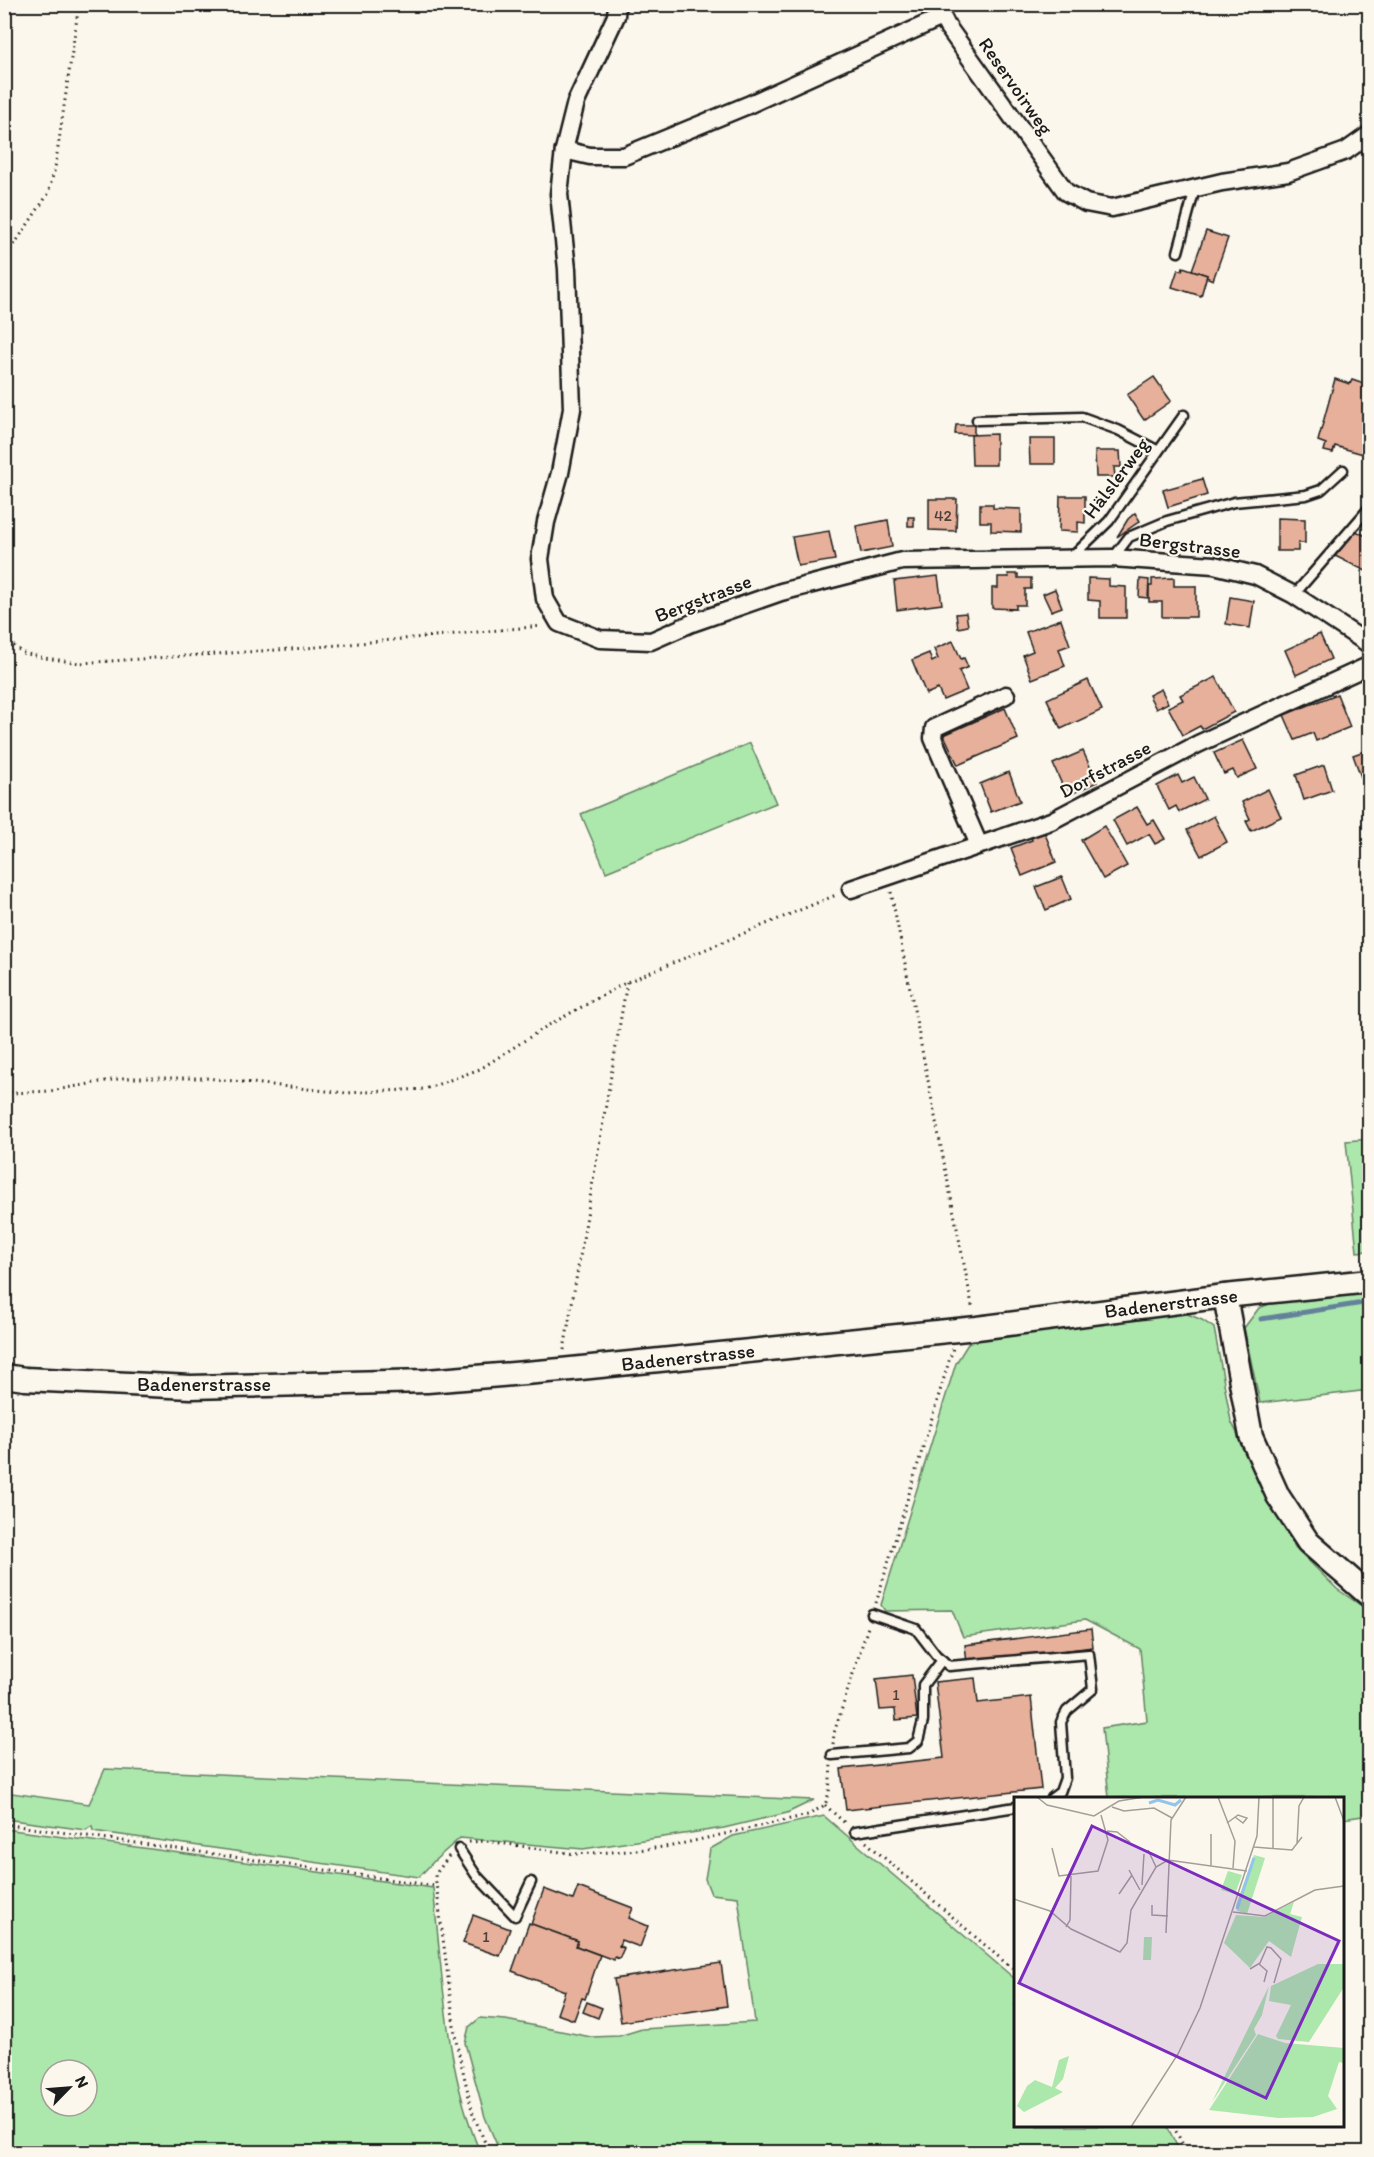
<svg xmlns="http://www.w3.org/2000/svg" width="1374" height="2157" viewBox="0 0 1374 2157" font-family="Itim,sans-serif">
  <rect width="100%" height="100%" fill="#fbf7ec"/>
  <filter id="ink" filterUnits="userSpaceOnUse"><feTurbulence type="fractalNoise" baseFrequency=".0167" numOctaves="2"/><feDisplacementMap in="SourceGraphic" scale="12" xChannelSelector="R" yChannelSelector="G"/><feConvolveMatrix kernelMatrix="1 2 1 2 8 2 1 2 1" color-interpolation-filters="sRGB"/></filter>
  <g filter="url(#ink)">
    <!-- green -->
    <g fill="#ace7ac" stroke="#648264" stroke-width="1.5" fill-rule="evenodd">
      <path d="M750,743L776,803L606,872L581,814Z"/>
      <path d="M1369,1139V1251L1357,1252L1346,1141Z"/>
      <path d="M1369,1290V1390L1260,1403L1244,1328L1259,1308L1283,1299Z"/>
      <path d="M1185,1313L1202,1320L1214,1328L1231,1421L1294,1546L1337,1589L1369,1611V1815L1343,1819L1342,1798H1109L1102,1728L1147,1721L1140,1649L1085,1620L963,1637L952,1610L885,1611L881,1605L956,1363L971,1339Z"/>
      <path d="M105,1769L814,1800L787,1813L724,1828L583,1849L460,1838L434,1861L419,1877L93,1831L92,1826L86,1830L5,1819V1792L89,1804Z"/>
      <path d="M824,1816L1015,1979L1016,2126H1167L1180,2152H500L485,2117L465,2043L469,2027L480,2018L506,2020L591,2037L619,2036L642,2029L755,2022L738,1897L711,1894L705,1879L710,1849L733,1836Z"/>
      <path d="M5,1829L433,1888C443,1977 445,2069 480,2152H5ZM51,2070H87V2106H51Z"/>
    </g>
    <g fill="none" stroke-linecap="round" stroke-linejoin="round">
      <!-- stream -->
      <path stroke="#63819a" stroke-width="5" d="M1261,1319L1370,1302"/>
    </g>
    <!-- building -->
    <g fill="#e6b09a" stroke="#1c1c1c" stroke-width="1.5">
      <path d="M1206,231L1228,238L1213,280L1206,277L1207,275L1192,270Z"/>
      <path d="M1183,267L1207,275L1201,296L1172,287L1178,269L1182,271Z"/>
      <path d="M1154,377L1171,401L1144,420L1127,395Z"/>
      <path d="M1335,379L1350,384L1352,380L1364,384V387L1370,389V456L1335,446L1333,453L1324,451L1326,444L1318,441Z"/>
      <path d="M956,425H974V435L955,434Z"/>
      <path d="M996,434V465H972L971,435Z"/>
      <path d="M1029,439H1055V464H1030Z"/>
      <path d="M1095,451H1120L1121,467H1114L1115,477H1096Z"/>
      <path d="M1202,479L1207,495L1168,507L1163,490Z"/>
      <path d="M1060,496H1085V523L1078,522V532L1059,531Z"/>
      <path d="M929,499H957L956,531L929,530Z"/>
      <path d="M980,504H993V508L1021,509V532L991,531V522H980Z"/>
      <path d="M1135,513L1140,521L1117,537L1128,519Z"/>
      <rect x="908" y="517" width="6" height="9"/>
      <path d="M1277,518L1305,519V543H1298V551H1277Z"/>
      <path d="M888,520L892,547L861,553L856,526Z"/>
      <path d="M1354,530L1370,538V573L1335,556Z"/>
      <path d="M829,531L835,560L798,566L792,537Z"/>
      <path d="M1008,574H1018V578H1031V589H1025V605H1016V609L992,608V588H998V577H1009Z"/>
      <path d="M938,576L942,604L897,610L894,581Z"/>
      <path d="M1088,578L1109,579V586L1126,587V618H1100V601L1088,600Z"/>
      <path d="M1174,578V586H1196V617H1162V602H1149V586H1152V579Z"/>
      <path d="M1140,579L1149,580L1148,598L1139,597Z"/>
      <path d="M1055,589L1062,607L1051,611L1043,594Z"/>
      <path d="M1230,597L1254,601L1250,628L1226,624Z"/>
      <path d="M966,613L968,626L958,628L956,614Z"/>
      <path d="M1061,619L1070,645L1059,649L1065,666L1032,679L1023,655L1033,651L1026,632Z"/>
      <path d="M1320,634L1331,659L1296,675L1285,650Z"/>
      <path d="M953,641L961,659L964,658L968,667L959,671L967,690L943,700L938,689L926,694L912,660L929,653L932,662L938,659L934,649Z"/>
      <path d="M1216,677L1234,712L1202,729L1200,726L1183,735L1168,707L1183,700L1180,695Z"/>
      <path d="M1088,680L1102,710L1061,729L1047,699Z"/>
      <path d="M1161,689L1168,703L1156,709L1149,695Z"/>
      <path d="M1337,694L1350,727L1316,741L1313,733L1295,740L1284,715Z"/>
      <path d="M1005,708L1018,739L958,765L944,735Z"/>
      <path d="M1243,740L1257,769L1237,778L1233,770L1224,774L1214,753Z"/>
      <path d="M1370,749V774L1361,777L1353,755Z"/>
      <path d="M1083,751L1097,782L1067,796L1053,764Z"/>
      <path d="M1324,765L1332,790L1304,800L1296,775Z"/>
      <path d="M1009,772L1020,801L991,812L980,784Z"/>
      <path d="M1178,775L1182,783L1194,777L1205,799L1179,812L1176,806L1169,810L1157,786Z"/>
      <path d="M1268,789L1281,817L1251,831L1246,821L1250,819L1242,802Z"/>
      <path d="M1137,807L1147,824L1154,820L1165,839L1155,844L1149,834L1127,846L1113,820Z"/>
      <path d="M1214,816L1227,842L1201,856L1187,830Z"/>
      <path d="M1104,826L1127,866L1103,879L1081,840Z"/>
      <path d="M1044,831L1056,862L1022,876L1011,848L1032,840L1031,837Z"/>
      <path d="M1062,877L1071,899L1046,910L1036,887Z"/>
      <path d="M1091,1629L1093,1647L967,1663L965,1645Z"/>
      <path d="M912,1675L917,1718L896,1720L895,1709L880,1710L876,1679Z"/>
      <path d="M975,1678L978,1703L1031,1697L1041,1789L846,1810L841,1769L944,1758L935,1682Z"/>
      <path d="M578,1887L633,1908L629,1918L648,1926L640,1947L621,1940L619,1946L624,1948L619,1959L615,1957L614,1960L576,1946L578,1941L531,1924L544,1889L573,1900Z"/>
      <path d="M473,1915L510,1929L500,1956L463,1943Z"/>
      <path d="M529,1923L578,1941L576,1946L600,1955L585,1999L582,1998L574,2020L557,2014L565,1991L512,1971Z"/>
      <path d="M721,1963L727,2006L621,2022L614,1979Z"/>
      <path d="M587,2002L602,2008L598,2018L583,2012Z"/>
    </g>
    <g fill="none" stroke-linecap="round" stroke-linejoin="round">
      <!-- lane casing -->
      <g stroke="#1c1c1c" stroke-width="13">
        <g id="lane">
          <path d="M1178,252L1195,189"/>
          <path d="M977,420L1082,417L1118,430L1157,450"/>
          <path d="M1073,556L1109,521L1184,415"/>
          <path d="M1113,558L1129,537L1167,521L1234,502L1306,495L1321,490L1343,470"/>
          <path d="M1294,595L1370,507"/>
          <path d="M872,1614L916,1629L936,1655L949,1666L1089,1654L1093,1689L1067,1711L1061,1722L1065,1778L1060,1792L1052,1798"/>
          <path d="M832,1755L909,1748L918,1741L923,1721V1685L942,1660"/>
          <path d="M855,1832L1016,1807"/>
          <path d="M459,1849L476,1875L515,1916L531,1882"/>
        </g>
      </g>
      <!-- street casing -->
      <g stroke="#1c1c1c" stroke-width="21">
        <g id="street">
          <path d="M617,4L616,16L576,102L564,150L559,194L567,269L572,409L560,473L546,522L540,559L545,599L559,623L600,639L651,641L692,623L781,592L902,561L1112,558L1214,565L1255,575L1294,595L1370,645"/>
          <path d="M936,4L947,26L1066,192L1086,203L1112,208L1222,182L1288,172L1346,151L1370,134"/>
          <path d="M564,150L590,156H624L748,105L942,17"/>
          <path d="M979,845L933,738L934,728L1006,695"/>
          <path d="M851,889L1051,821L1198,744L1370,665"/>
        </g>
      </g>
      <!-- secondary casing -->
      <g stroke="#1c1c1c" stroke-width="27">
        <g id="secondary">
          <path d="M1225,1296L1251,1436L1278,1496L1308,1542L1370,1596"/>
          <path d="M4,1376L25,1379L191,1387L427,1381L561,1370L977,1328L1225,1296L1370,1281"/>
        </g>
      </g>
      <!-- path -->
      <g stroke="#1c1c1c" stroke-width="3" stroke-dasharray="1.5 4.5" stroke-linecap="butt">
        <path d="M4,260L48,194L55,168L79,4"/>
        <path d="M4,638L23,653L45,658L80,663L306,648L542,626"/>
        <path d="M891,892L973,1310"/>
        <path d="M4,1090L12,1093L50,1091L123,1078H206L345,1093L425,1089L480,1069L547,1026L627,982L836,895"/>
        <path d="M564,1350L627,982"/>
        <path d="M876,1603L953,1348"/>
        <path d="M833,1744L834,1733L868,1627"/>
        <path d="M825,1805L846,1824"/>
        <path d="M4,1824L436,1886"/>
        <path d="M469,1842L486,1841L575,1854L628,1851L672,1846L808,1815L825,1805L829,1793L831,1765"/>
        <path d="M866,1842L1016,1972"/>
        <path d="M449,1856L435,1875L456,2041L473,2114L489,2152"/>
        <path d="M1173,2126L1187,2152"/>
      </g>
      <!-- lane -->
      <use href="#lane" stroke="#fbf7ec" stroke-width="8"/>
      <!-- street -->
      <use href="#street" stroke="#fbf7ec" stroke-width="16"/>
      <!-- secondary -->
      <use href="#secondary" stroke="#fbf7ec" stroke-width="22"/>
    </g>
  </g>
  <g text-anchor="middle" stroke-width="4.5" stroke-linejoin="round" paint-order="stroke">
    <!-- number labels -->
    <g font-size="16" fill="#4e413c">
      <text x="943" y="521">42</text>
      <text x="896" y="1700">1</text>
      <text x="486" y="1942">1</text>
    </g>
    <!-- street labels -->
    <g font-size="20" fill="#1c1c1c" stroke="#fbf7ec">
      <text transform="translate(1016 86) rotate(55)" y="7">Reservoirweg</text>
      <text transform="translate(1116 478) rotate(-53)" y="7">Hälslerweg</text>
      <text transform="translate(1190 545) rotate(7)" y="7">Bergstrasse</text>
      <text transform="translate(703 598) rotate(-21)" y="7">Bergstrasse</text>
      <text transform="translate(1105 769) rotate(-28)" y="7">Dorfstrasse</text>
      <text transform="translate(1171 1303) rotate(-7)" y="7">Badenerstrasse</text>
      <text transform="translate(688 1357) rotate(-6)" y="7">Badenerstrasse</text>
      <text x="204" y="1391">Badenerstrasse</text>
    </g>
  </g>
  <!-- overview -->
  <g transform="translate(1014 1797)">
    <rect width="330" height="330" fill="#fbf7ec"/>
    <path d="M240,58L251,61L233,117L223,114L222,108ZM214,74L228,78L221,97L207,93ZM280,105L276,117L288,120L277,160L255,144L236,171L210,146L222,118L251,120ZM130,140H138L137,163H129ZM304,167H330V190L295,245L264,242L262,239L277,208L255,204L257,189ZM255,189L248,218L240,232L242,238L198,305ZM244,237L271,246L330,251V266L325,265L314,299L323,312L299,320L264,321L195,313ZM55,259L49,282L41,291L49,295L10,315L3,309L13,289L21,283L38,290L45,263Z" fill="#ace7ac"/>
    <path fill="none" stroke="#92c4ee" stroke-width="3" d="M135,6L144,3L161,8L167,3M223,112L240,61"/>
    <path fill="none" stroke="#a29f99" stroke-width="1.5" d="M23,0L33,8L80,19L105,4L130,0M204,0L221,44L219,71M259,0V52M321,0L330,24M98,10L110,14L140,11L158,21M213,26L224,18L233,21L229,26L221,20M93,34L103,35L116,45M197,37V69M283,47L285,9L290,0M240,50L278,53L288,40M38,51L45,79L84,74L94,43L87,18M134,53L142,70M115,73L126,93M128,88L130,57M105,97L118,78M0,102L36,114L57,132L106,155L113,146L117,113L142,70L154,63L233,74M138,108V118L154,119M219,115L251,119L301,93L330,89M52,130L56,123L57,79M152,136L157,23L172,0M245,167L253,174L250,185M236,172L246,166L253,150L257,151L267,162L260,186M117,330L164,257L186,211L243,39L245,0"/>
    <path fill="#7b2cbf" fill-opacity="0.15" stroke="#7b2cbf" stroke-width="3" d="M78,29L325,144L252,301L5,186Z"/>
    <rect width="330" height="330" fill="none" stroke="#1c1c1c" stroke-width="3"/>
  </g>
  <!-- margin -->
  <rect width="1374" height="2157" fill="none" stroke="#fbf7ec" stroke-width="24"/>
  <rect x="12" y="12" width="1350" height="2133" fill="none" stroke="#1c1c1c" stroke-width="2" filter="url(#ink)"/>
  <!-- north arrow -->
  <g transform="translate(69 2088) rotate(65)"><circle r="28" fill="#fbf7ec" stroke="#a29f99" stroke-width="1.5"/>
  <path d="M0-4.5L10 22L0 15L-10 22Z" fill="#1c1c1c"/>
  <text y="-9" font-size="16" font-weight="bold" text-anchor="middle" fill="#1c1c1c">N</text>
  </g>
</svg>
